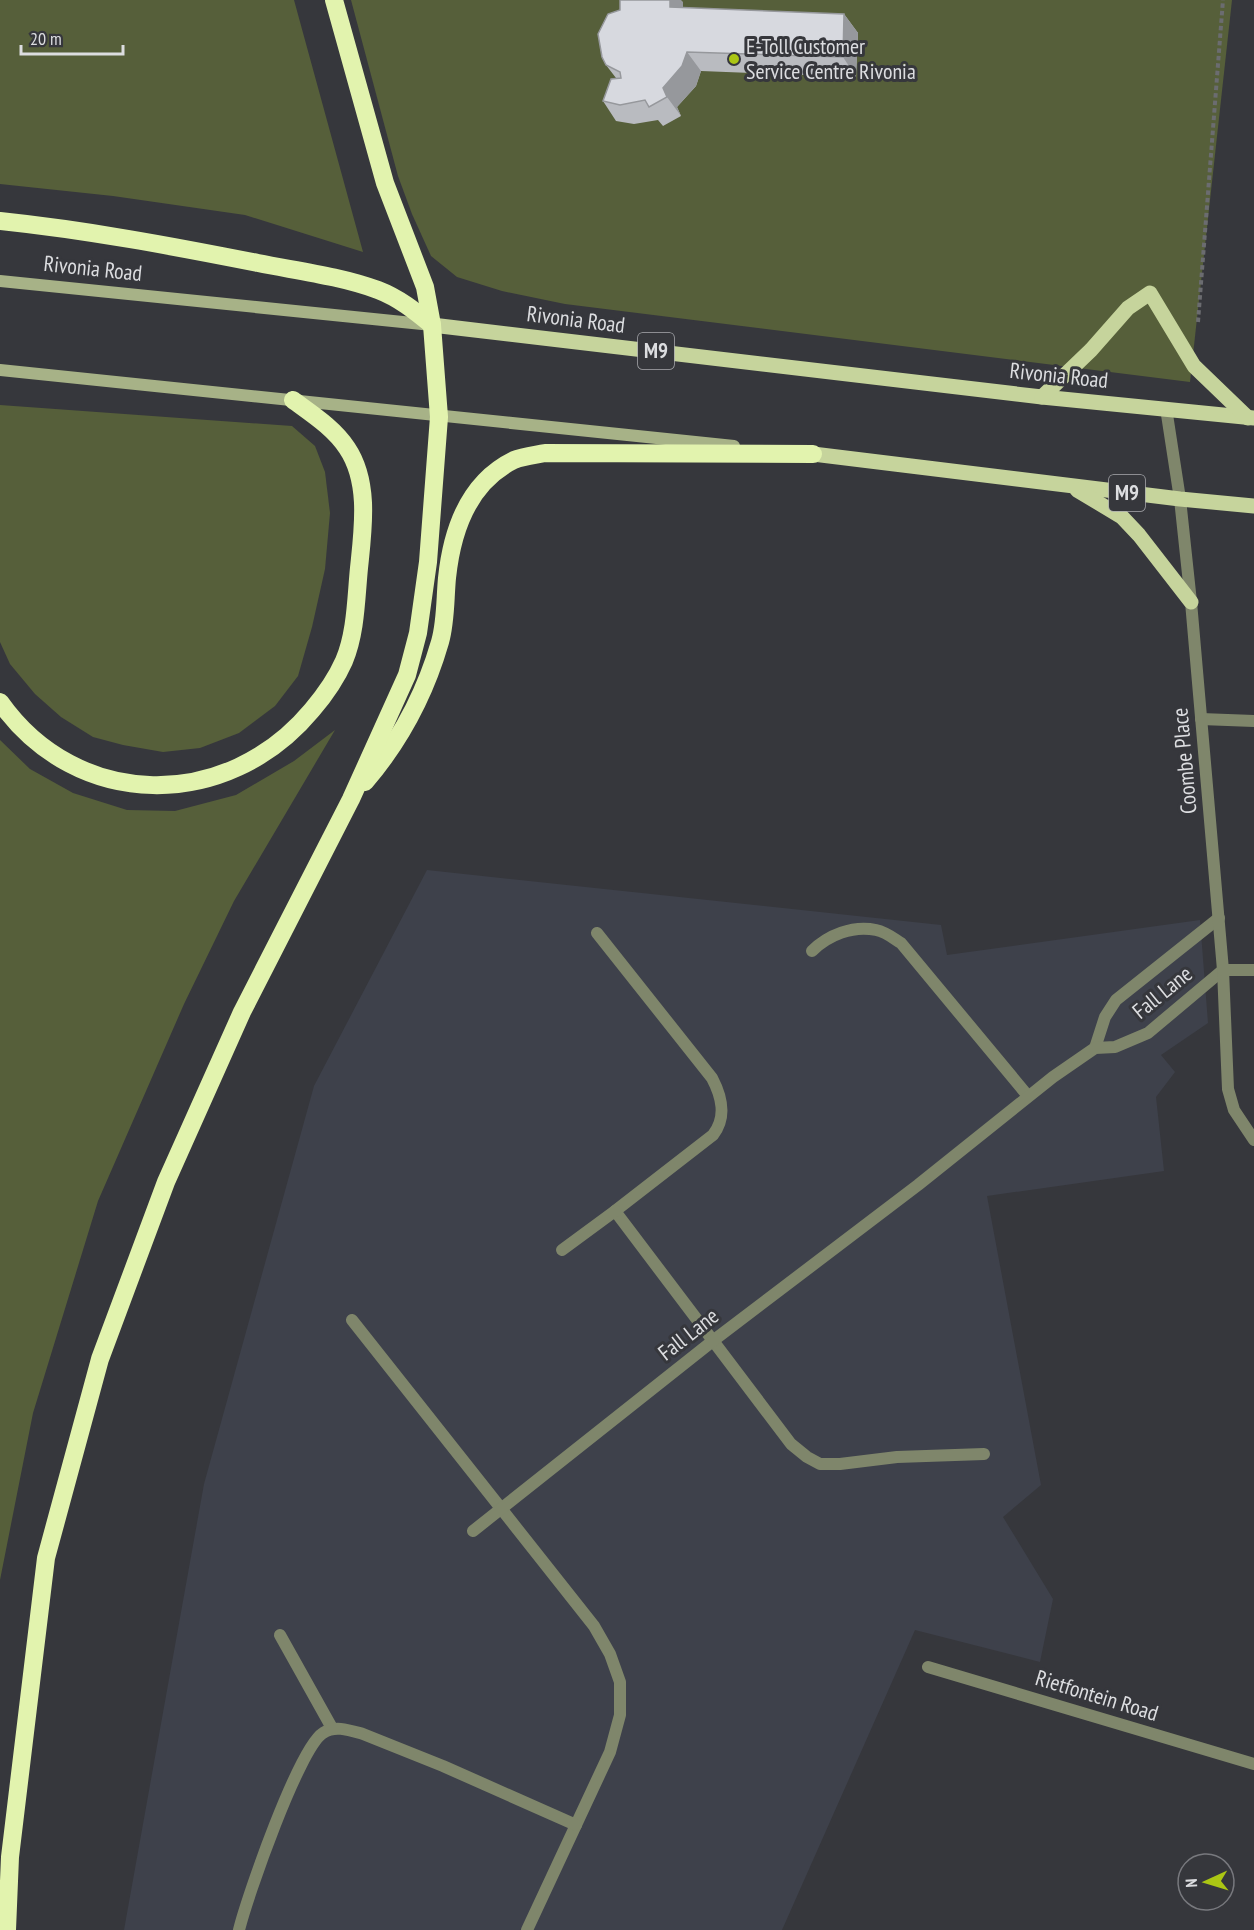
<svg xmlns="http://www.w3.org/2000/svg" width="1254" height="1930" viewBox="0 0 1254 1930" font-family="'PT Sans Narrow',sans-serif">
  <rect width="100%" height="100%" fill="#36373c"/>
  <!-- built -->
  <path fill="#3e414b" d="M427,870L941,925L947,955L1200,920L1208,1023L1161,1055L1175,1072L1156,1097L1164,1171L987,1196L1041,1485L1003,1517L1053,1599L1040,1662L915,1630L782,1930H124L204,1484L314,1086Z"/>
  <!-- green -->
  <g fill="#565f3a">
    <path d="M0,0H294L363,252L245,215L113,196L0,184Z"/>
    <path d="M351,0H1232L1190,382L565,304L502,291L457,277L431,256L412,214L398,176Z"/>
    <path d="M0,405L292,426L315,446L325,472L330,513L325,569L312,627L298,676L275,706L239,733L200,748L163,752L123,745L93,737L61,717L35,694L10,664L0,642Z"/>
    <path d="M335,730L234,901L184,1004L98,1201L33,1413L0,1580V740L30,769L73,793L127,810L175,811L236,795L294,761Z"/>
  </g>
  <g fill="none" stroke-linecap="round" stroke-linejoin="round">
    <!-- path -->
    <path stroke="#6b6c70" stroke-width="4" stroke-dasharray="4.5 3" stroke-linecap="butt" d="M1198,322L1223,0"/>
    <!-- service -->
    <g stroke="#7f866b" stroke-width="12">
      <path d="M1201,719L1254,721"/>
      <path d="M597,933L712,1078C722,1097 727,1117 713,1135L615,1211L791,1444L807,1457L820,1464H840L897,1457L984,1454"/>
      <path d="M812,951C828,935 853,925 876,930C886,932 893,938 901,943L1028,1096"/>
      <path d="M1095,1048L1105,1017L1116,1000L1219,918"/>
      <path d="M562,1250L615,1211"/>
      <path d="M352,1320L594,1626L610,1654L620,1682V1715L610,1752L527,1930"/>
      <path d="M473,1531L714,1340L918,1185L1053,1077L1095,1048L1115,1047L1148,1033L1223,970"/>
      <path d="M280,1635L332,1728"/>
      <path d="M239,1930C247,1897 299,1748 323,1733C335,1725 349,1730 363,1734L443,1766L576,1825"/>
    </g>
    <!-- minor -->
    <g stroke="#7f866b" stroke-width="12">
      <path d="M1166,408L1180,499L1191,602L1223,970L1228,1089L1234,1110L1254,1140"/>
      <path d="M1223,970H1254"/>
      <path d="M928,1667L1254,1764"/>
    </g>
    <!-- secondary -->
    <g stroke="#a7b287" stroke-width="12">
      <path d="M0,281L432,325"/>
      <path d="M0,370L734,446"/>
    </g>
    <!-- primary -->
    <g stroke="#c6d49c" stroke-width="15">
      <path d="M432,325L1042,397L1254,418"/>
      <path d="M1042,397L1091,350L1128,308L1150,293L1194,366L1248,418"/>
      <path d="M813,454L1180,499L1254,506"/>
      <path d="M1077,490L1122,517L1139,535L1191,602"/>
    </g>
    <!-- motorway -->
    <g stroke="#e2f3ae" stroke-width="18">
      <path d="M0,221C86,230 172,246 258,263C298,271 340,276 378,290C399,298 415,311 432,325"/>
      <path d="M0,702C77,811 227,812 312,710C324,696 336,679 344,661C356,633 356,598 359,568C363,529 370,482 347,448C334,428 312,414 293,400"/>
      <path d="M365,782C400,741 425,694 440,642C446,621 445,599 447,578C452,530 469,482 514,460C523,456 535,455 545,453L813,454"/>
      <path d="M7,1930L10,1857L46,1558L100,1359L166,1182L242,1012L351,799L407,675L418,633L428,562L439,417L432,325L425,287L385,183L334,0"/>
    </g>
  </g>
  <!-- wall -->
  <path fill="#b9bbc0" d="M683,2V8L844,14L858,33L856,77L701,71L696,86L677,107L681,116L663,126L658,120L634,124L616,121L603,101L616,78L606,65Z"/>
  <!-- shaded-wall -->
  <g fill="#96989c">
    <path d="M670,0H681L683,2V26L670,7Z"/>
    <path d="M844,14L858,33L856,77L843,57Z"/>
    <path d="M687,52L701,71L696,86L677,107L681,116L667,97L663,88Z"/>
  </g>
  <!-- building -->
  <path fill="#d7d9df" stroke="#96989c" stroke-width="1.5" d="M620,0H670V7L844,14L843,57L687,52L682,66L663,88L667,97L649,107L645,100L620,105L603,101L611,79L621,78L620,72L606,65L602,57L598,34L608,14L620,10Z"/>
  <!-- markers -->
  <circle fill="#abc614" stroke="#36373c" stroke-width="2" cx="734" cy="59" r="6"/>
  <g text-anchor="middle" stroke-width="6" stroke-linejoin="round" paint-order="stroke">
    <!-- shield labels -->
    <g fill="#36373c" stroke="#aaabaf" stroke-width="1.5">
      <rect x="638" y="333" width="36" height="36" rx="4.5"/>
      <rect x="1109" y="475" width="36" height="36" rx="4.5"/>
    </g>
    <g font-size="21" font-weight="bold" fill="#dcdde0">
      <text x="656" y="358">M9</text>
      <text x="1127" y="500">M9</text>
    </g>
    <!-- poi labels -->
    <g font-size="22" fill="#dcdde0" stroke="#36373c" text-anchor="start">
      <text x="746" y="54">E-Toll Customer<tspan x="746" dy="25">Service Centre Rivonia</tspan></text>
    </g>
    <!-- street labels -->
    <g font-size="22" fill="#dcdde0" stroke="#36373c">
      <text transform="translate(93 268) rotate(6)" y="8">Rivonia Road</text>
      <text transform="translate(576 319) rotate(7)" y="8">Rivonia Road</text>
      <text transform="translate(1059 375) rotate(6)" y="8">Rivonia Road</text>
      <text transform="translate(1184 761) rotate(-95)" y="8">Coombe Place</text>
      <text transform="translate(1162 992) rotate(-39)" y="8">Fall Lane</text>
      <text transform="translate(688 1334) rotate(-38)" y="8">Fall Lane</text>
      <text transform="translate(1097 1695) rotate(17)" y="8">Rietfontein Road</text>
    </g>
  </g>
  <!-- north arrow -->
  <g transform="translate(1206 1882) rotate(266)"><circle r="28" fill="#36373c" stroke="#78797e" stroke-width="1.5"/>
  <path d="M0-4.5L10 22L0 15L-10 22Z" fill="#abc614"/>
  <text y="-9" font-size="16" font-weight="bold" text-anchor="middle" fill="#dcdde0">N</text>
  </g>
  <!-- scale -->
  <path d="M21 45v9h102v-9" fill="none" stroke="#dcdde0" stroke-width="3"/>
  <text x="30" y="45" font-size="18" fill="#dcdde0" stroke="#36373c" stroke-width="4.5" paint-order="stroke">20 m</text>
</svg>
